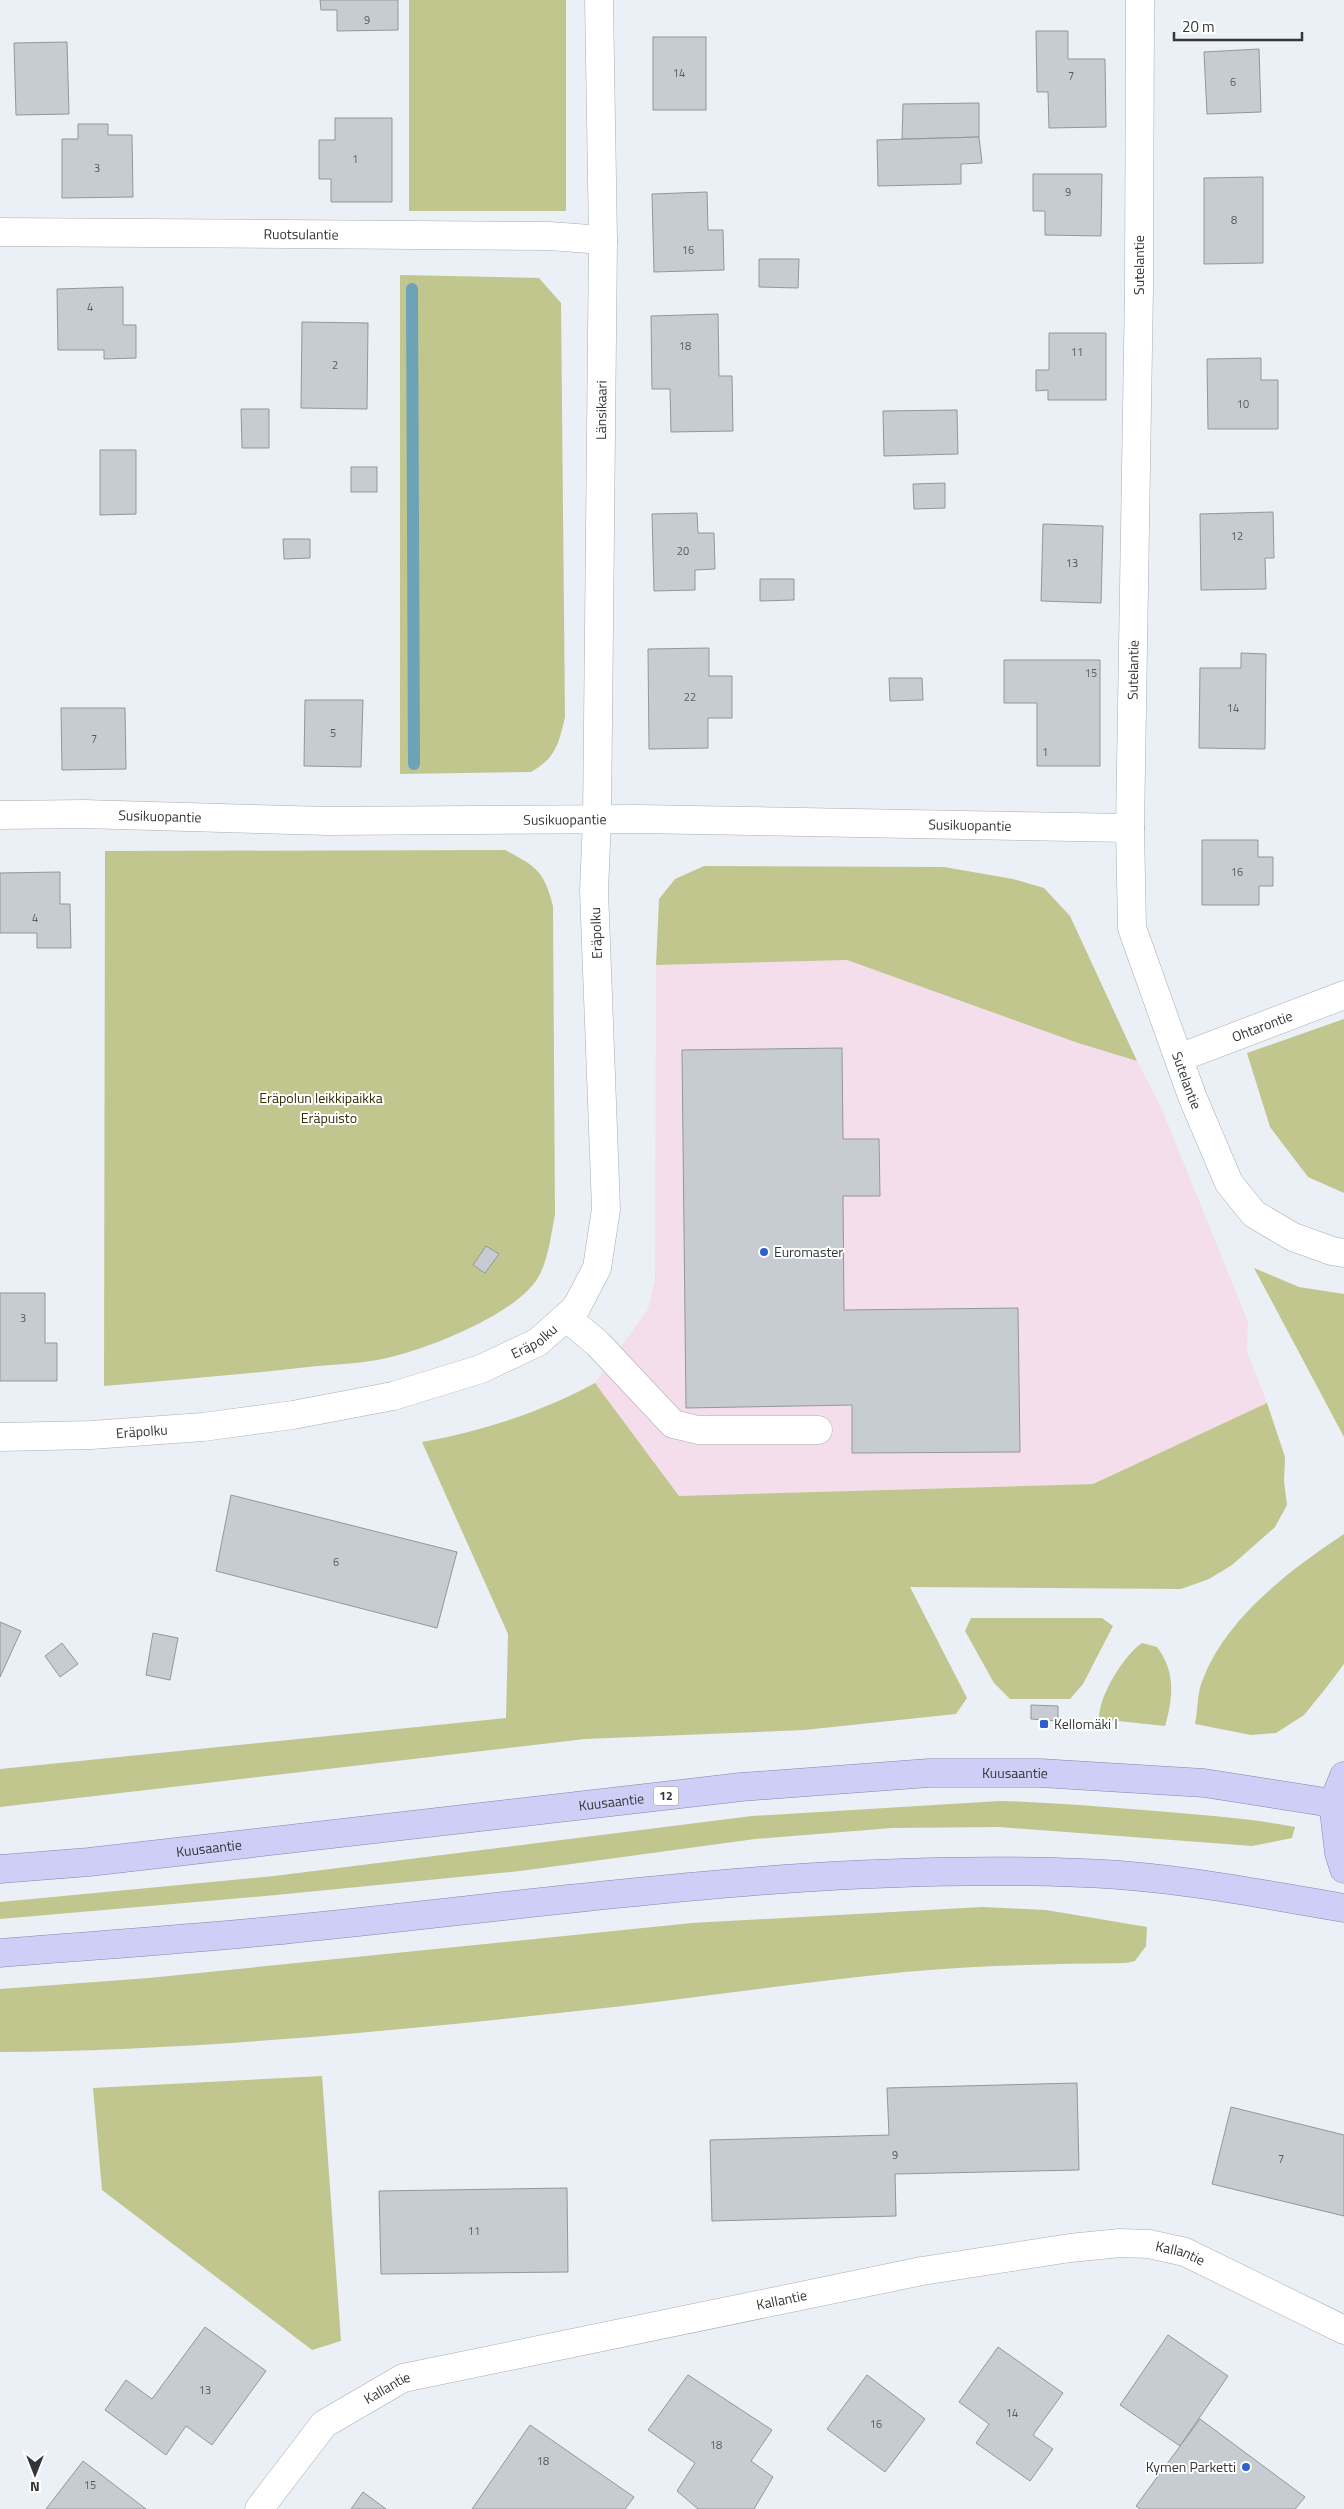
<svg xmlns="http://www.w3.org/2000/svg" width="1344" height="2509" viewBox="0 0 1344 2509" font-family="'Titillium Web',sans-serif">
  <rect width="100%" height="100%" fill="#eaf0f6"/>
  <!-- commercial -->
  <path fill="#f5deeb" d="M847,960L1078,1043L1137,1061L1161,1107L1248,1322L1247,1352L1267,1403L1093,1484L679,1496L595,1383L648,1309L655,1280L656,965Z"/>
  <!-- green -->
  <g fill="#c0c68e">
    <rect x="409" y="0" width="157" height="211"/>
    <path d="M400,275L539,278L561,303L565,717C559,743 556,758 531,772L400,774Z"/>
    <path d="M505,850C537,867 544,871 553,906L555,1215C551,1234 549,1256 540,1274C521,1313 428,1349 387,1358C361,1364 334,1364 308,1367C240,1375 172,1380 104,1386L105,851Z"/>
    <path d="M704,866L944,867L1013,879L1044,888L1070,916L1137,1061L1078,1043L847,960L656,965L659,899L675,879Z"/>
    <path d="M1344,1019V1193L1308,1177L1270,1127L1247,1053Z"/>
    <path d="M1254,1268L1299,1287L1344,1294V1437Z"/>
    <path d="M595,1383L679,1496L1093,1484L1267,1403L1285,1457L1284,1481L1287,1505L1275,1527L1232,1565L1209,1579L1181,1589L910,1587L967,1698L956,1714L804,1730L585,1739L0,1807V1769L506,1718L508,1634L422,1442C482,1431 542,1412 595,1383Z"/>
    <path d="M1344,1534V1664L1326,1688L1304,1715L1276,1733L1251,1735L1195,1724C1198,1710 1197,1692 1203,1679C1227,1617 1290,1570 1344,1534Z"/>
    <path d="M971,1618H1102L1113,1626L1083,1684L1070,1699H1010L994,1683L965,1631Z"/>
    <path d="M1142,1643L1157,1647C1176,1672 1173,1698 1165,1726L1099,1719C1098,1697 1124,1655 1142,1643Z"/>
    <path d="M1000,1801C1052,1802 1104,1807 1156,1811C1202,1815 1249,1818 1295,1827L1292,1838L1252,1846L999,1827L892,1828L755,1839L520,1871L276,1895L0,1919V1902L274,1876L752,1816Z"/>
    <path d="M982,1907L1046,1910L1147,1927L1146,1946L1135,1961L1126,1963C1053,1964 978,1965 905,1972C811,1981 717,1995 623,2006C416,2029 209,2050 0,2052V1989L149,1978L692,1923Z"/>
    <path d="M322,2076L341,2341L312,2350L102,2190L93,2088Z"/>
  </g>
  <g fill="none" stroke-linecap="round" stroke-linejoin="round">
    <!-- stream -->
    <path stroke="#6ca3b6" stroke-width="12" d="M412,289L414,764"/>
  </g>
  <!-- building -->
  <g fill="#c6ccd2" stroke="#91979d">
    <path d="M320,0H398V30L337,31V10H321Z"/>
    <path d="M1036,31H1068V59H1105L1106,127L1049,128L1048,92H1037Z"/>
    <rect x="653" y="37" width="53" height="73"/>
    <path d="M67,42L69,114L16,115L14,43Z"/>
    <path d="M1259,49L1261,112L1207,114L1204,52Z"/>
    <path d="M979,103V137L902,139L903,104Z"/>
    <path d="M335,118H392V202H331V179H319V140H335Z"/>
    <path d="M78,124H108V135H132L133,197L62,198V139H78Z"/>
    <path d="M979,137L982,163L961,164V184L878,186L877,140Z"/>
    <path d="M1033,174H1102L1101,236L1045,235V211H1033Z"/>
    <path d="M1263,177V263L1204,264V178Z"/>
    <path d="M707,192L708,230H723L724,270L654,272L652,194Z"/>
    <path d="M759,259H799L798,288L759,287Z"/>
    <path d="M123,287V325H136V358L104,359V350H58L57,289Z"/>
    <path d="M718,314L719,376H732L733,431L671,432L670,389H652L651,316Z"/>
    <path d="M302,322L368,323L367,409L301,408Z"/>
    <path d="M1049,333H1106V400H1048V390L1036,391V370H1049Z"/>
    <path d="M1261,358V380H1278V429H1208L1207,359Z"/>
    <path d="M241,409H269V448H242Z"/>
    <path d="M957,410L958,454L884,456L883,411Z"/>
    <path d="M100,450H136V514L100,515Z"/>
    <rect x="351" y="467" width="26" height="25"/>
    <path d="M945,483V508L914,509L913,484Z"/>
    <path d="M1273,512L1274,558H1265L1266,589L1201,590L1200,514Z"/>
    <path d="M697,513L698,533H714L715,569L695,570V590L654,591L652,514Z"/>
    <path d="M1043,524L1103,526L1101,603L1041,601Z"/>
    <path d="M283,539H310V558L284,559Z"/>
    <path d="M760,579H794V600L760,601Z"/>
    <path d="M709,648V676H732V718H708V748L649,749L648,649Z"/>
    <path d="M1241,653L1266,654L1265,749L1199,748L1200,668H1241Z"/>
    <path d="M1004,660H1100V766H1037V703H1004Z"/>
    <path d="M889,678H922L923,700L890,701Z"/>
    <path d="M305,700H363L361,767L304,766Z"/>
    <path d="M61,708H125L126,769L62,770Z"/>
    <path d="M1202,840H1258V857H1273V886H1259V905H1202Z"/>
    <path d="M60,872V904H70L71,948H37V933H0V873Z"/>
    <path d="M842,1048L843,1139H879L880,1196H843L844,1310L1018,1308L1020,1452L852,1453V1405L686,1408L682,1050Z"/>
    <path d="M486,1246L499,1254L485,1273L473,1265Z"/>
    <path d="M0,1293H45V1343H57V1381H0Z"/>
    <path d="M231,1495L457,1552L437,1628L216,1571Z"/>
    <path d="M0,1622L21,1631L0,1677Z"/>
    <path d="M153,1633L178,1638L170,1680L146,1675Z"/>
    <path d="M62,1643L78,1664L60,1677L45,1656Z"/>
    <path d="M1031,1705L1058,1706V1721L1031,1719Z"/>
    <path d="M1077,2083L1079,2170L895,2174L896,2216L712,2221L710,2140L889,2135L887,2088Z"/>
    <path d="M1231,2107L1344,2135V2216L1212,2184Z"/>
    <path d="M567,2188L568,2272L381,2274L379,2191Z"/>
    <path d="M205,2327L266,2371L212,2445L186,2426L166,2455L105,2410L126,2380L152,2399Z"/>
    <path d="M1168,2335L1228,2376L1180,2446L1120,2405Z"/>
    <path d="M998,2347L1063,2393L1033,2435L1053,2449L1030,2481L976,2443L989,2424L959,2402Z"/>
    <path d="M688,2375L772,2430L751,2461L773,2477L754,2509H698L677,2491L695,2463L648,2430Z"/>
    <path d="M867,2375L925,2419L885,2472L827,2429Z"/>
    <path d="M1200,2419L1305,2497L1295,2509H1140L1136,2506Z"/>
    <path d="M530,2425L634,2497L625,2509H472Z"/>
    <path d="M83,2461L146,2509H46Z"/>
    <path d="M363,2492L386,2509H351Z"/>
  </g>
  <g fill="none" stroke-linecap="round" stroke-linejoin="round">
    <!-- minor casing -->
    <g stroke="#a8adb3" stroke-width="29">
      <g id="minor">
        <path id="s1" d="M1140,0L1139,288L1130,828L1132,928L1192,1096L1229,1183L1254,1214L1293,1237L1332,1251L1344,1253"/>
        <path id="s2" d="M0,232L549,236L603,240"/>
        <path id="s3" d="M0,815L83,814L328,821L639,819L1130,828"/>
        <path id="s4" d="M1179,1058L1344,995"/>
        <path d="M566,1317L598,1344L673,1424L698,1430H818"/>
        <path id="s5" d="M0,1437L91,1435L203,1427L293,1415L393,1396L481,1369L538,1342L576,1308L597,1268L606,1209L594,890L597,820L603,240L599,0"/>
        <path id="s6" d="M259,2509L324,2424L403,2378L922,2271L1070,2248L1120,2243L1149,2244L1185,2252L1344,2330"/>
      </g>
    </g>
    <!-- major casing -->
    <g stroke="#8484b0" stroke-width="29">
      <g id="major">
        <path d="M1344,1776L1333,1803L1339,1853L1344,1869"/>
        <path id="s7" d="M0,1869L89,1862L741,1787L929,1773H1040L1204,1783L1344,1805"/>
        <path d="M0,1953C97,1945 194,1939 291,1929C554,1903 817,1862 1082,1873C1170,1876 1257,1893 1344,1908"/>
      </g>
    </g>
    <!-- minor -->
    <use href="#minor" stroke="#fff" stroke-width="28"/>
    <!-- major -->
    <use href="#major" stroke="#cfcef6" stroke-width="28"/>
  </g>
  <!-- markers -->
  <g fill="#2e61cf" stroke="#fff" stroke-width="2">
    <circle cx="764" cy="1252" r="5"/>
    <rect x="1039" y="1719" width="10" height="10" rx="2.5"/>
    <circle cx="1246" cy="2467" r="5"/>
  </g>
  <g text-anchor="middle" stroke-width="4" stroke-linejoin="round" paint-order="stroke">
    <!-- number labels -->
    <g font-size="11" fill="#585c5f">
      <text x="367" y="24">9</text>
      <text x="679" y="77">14</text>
      <text x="1071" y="80">7</text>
      <text x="1233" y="86">6</text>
      <text x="355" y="163">1</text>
      <text x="97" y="172">3</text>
      <text x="1068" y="196">9</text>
      <text x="1234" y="224">8</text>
      <text x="688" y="254">16</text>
      <text x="90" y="311">4</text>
      <text x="685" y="350">18</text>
      <text x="1077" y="356">11</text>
      <text x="335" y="369">2</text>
      <text x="1243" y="408">10</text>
      <text x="1237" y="540">12</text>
      <text x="683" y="555">20</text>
      <text x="1072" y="567">13</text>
      <text x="1091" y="677">15</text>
      <text x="690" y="701">22</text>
      <text x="1233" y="712">14</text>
      <text x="333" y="737">5</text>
      <text x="94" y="743">7</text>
      <text x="1045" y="756">1</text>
      <text x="1237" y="876">16</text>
      <text x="35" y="922">4</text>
      <text x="23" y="1322">3</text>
      <text x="336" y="1566">6</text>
      <text x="895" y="2159">9</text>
      <text x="1281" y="2163">7</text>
      <text x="474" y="2235">11</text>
      <text x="205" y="2394">13</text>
      <text x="1012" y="2417">14</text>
      <text x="876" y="2428">16</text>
      <text x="716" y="2449">18</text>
      <text x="543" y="2465">18</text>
      <text x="90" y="2489">15</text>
    </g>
    <!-- shield labels -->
    <rect fill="#fff" stroke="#717274" stroke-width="1" x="653.5" y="1786.5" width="25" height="19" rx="4"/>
    <g font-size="12" font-weight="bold" fill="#343639">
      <text x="666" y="1800">12</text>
    </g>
    <!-- street labels -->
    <g font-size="14" fill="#343639" stroke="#fff">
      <text dy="5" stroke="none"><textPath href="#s2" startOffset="301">Ruotsulantie</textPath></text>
      <text transform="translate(1139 265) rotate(-90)" y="5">Sutelantie</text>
      <text dy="5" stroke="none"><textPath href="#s5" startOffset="1506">Länsikaari</textPath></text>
      <text transform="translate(1133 670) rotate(-89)" y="5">Sutelantie</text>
      <text dy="5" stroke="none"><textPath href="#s3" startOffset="160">Susikuopantie</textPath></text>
      <text dy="5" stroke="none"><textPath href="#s3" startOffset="565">Susikuopantie</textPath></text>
      <text dy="5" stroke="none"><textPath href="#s3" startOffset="970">Susikuopantie</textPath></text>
      <text transform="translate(596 933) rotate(-92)" y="5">Eräpolku</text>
      <text dy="5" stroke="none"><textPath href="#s4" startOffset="89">Ohtarontie</textPath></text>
      <text dy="5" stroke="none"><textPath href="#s1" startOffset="1090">Sutelantie</textPath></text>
      <text dy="5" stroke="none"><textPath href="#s5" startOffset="548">Eräpolku</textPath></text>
      <text dy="5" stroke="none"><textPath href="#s5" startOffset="142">Eräpolku</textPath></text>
      <text dy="5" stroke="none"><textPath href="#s7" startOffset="1020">Kuusaantie</textPath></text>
      <text dy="5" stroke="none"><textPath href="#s7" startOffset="615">Kuusaantie</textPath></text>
      <text dy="5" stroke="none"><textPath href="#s7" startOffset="210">Kuusaantie</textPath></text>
      <text dy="5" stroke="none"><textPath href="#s6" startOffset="990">Kallantie</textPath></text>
      <text dy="5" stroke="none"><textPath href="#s6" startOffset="585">Kallantie</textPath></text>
      <text dy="5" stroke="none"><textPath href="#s6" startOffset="180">Kallantie</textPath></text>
    </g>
    <!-- park labels -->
    <g font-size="14" fill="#2d3000" stroke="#fff">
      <text x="321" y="1103">Eräpolun leikkipaikka</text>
      <text x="329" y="1123">Eräpuisto</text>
    </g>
    <!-- poi labels -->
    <g font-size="14" fill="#343639" stroke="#fff" text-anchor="start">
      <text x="774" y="1257">Euromaster</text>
      <text x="1054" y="1729">Kellomäki I</text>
      <text x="1236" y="2472" text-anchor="end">Kymen Parketti</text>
    </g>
  </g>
  <!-- north arrow -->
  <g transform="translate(35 2474) rotate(180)" stroke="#ffffff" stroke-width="4" paint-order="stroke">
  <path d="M0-4L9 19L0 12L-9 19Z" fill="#343639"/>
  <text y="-8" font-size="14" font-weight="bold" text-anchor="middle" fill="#343639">N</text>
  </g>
  <!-- scale -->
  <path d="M1174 32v8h128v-8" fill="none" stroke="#343639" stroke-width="2.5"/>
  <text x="1182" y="32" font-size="15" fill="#343639" stroke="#ffffff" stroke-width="4" paint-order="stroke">20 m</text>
</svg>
